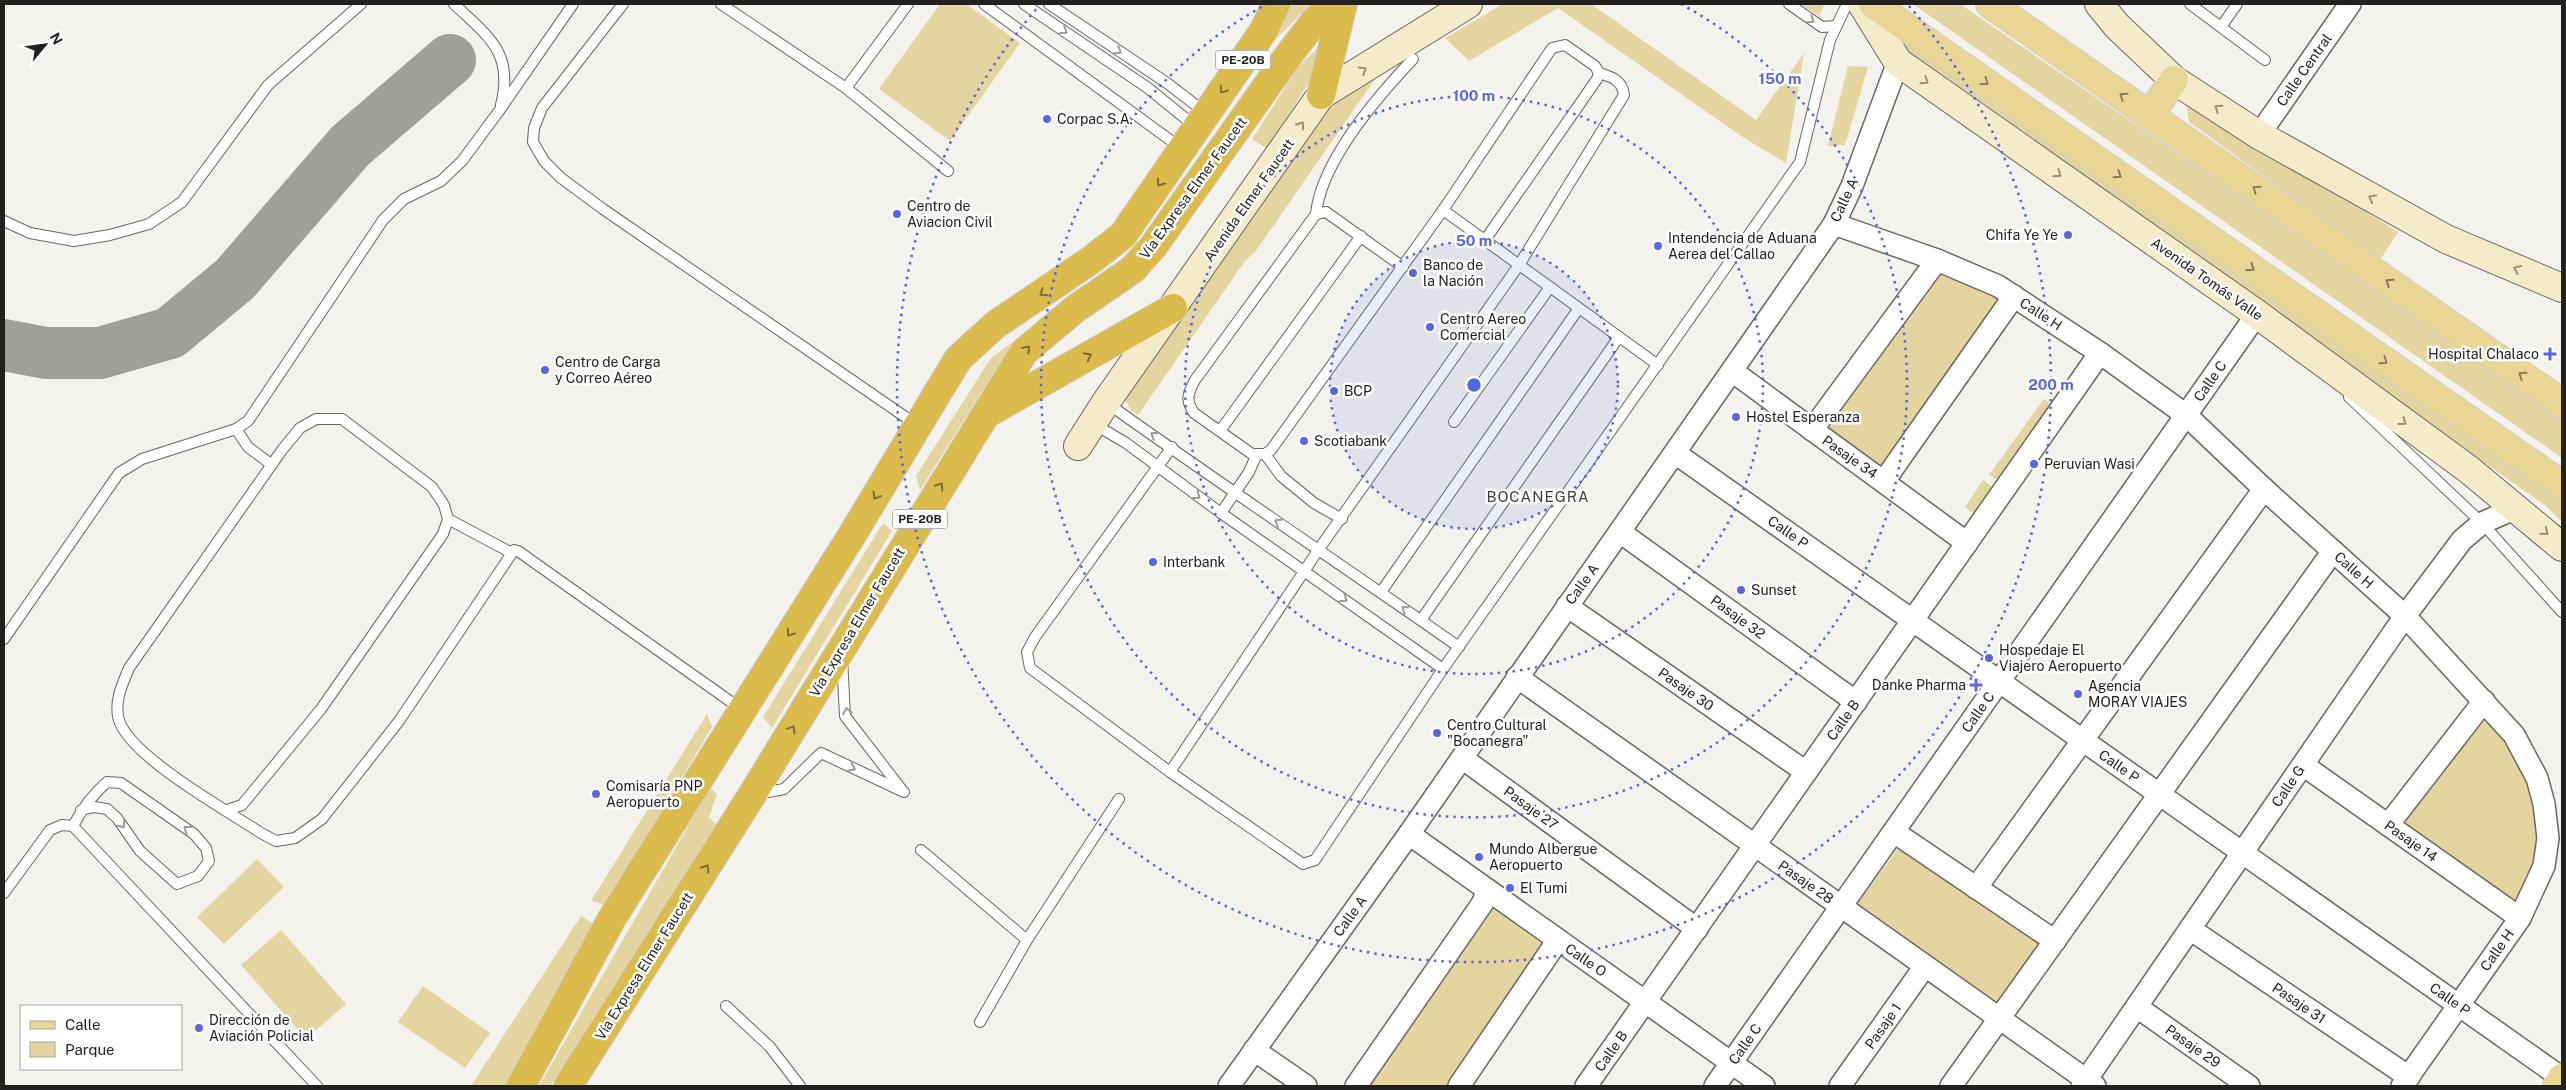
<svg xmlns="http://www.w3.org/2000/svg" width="2566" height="1090" viewBox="0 0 2566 1090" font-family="'Public Sans',sans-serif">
  <rect width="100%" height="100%" fill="#f4f2ec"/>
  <!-- green -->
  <g fill="#e4d4a0">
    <path d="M940,4H966L1020,43L950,141L879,89Z"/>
    <path d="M1292,4H1311L1277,38Z"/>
    <path d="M1503,4H1591L1756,120L1804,53L1786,163L1744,138L1558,8L1469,61L1445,38Z"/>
    <path d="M1801,4H1824L1819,16Z"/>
    <path d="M1913,4H1960L2562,417V458Z"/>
    <path d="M1900,38L2562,496V522L2546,506L1909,56Z"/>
    <path d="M1325,41L1313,76L1267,149L1252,139L1299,66Z"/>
    <path d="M1848,66L1868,67L1845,145L1828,146Z"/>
    <path d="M1380,72L1255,252L1245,261L1138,415L1131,410L1125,400L1128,391L1328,106Z"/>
    <path d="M2185,97L2398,232L2380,260L2189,122Z"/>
    <path d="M1941,268L2002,299L1884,468L1827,428Z"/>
    <path d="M1013,342L920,490L916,476L991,358Z"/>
    <path d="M2044,399L2055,407L2001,482L1989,475Z"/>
    <path d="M1983,480L1995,489L1977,516L1965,507Z"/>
    <path d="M883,523L892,531L772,728L763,717Z"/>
    <path d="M2485,711L2533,782L2540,829L2533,873L2515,905L2401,827Z"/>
    <path d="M707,714L712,727L607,905L591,901Z"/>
    <path d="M710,788L717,794L709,817L718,827L550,1086H539Z"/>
    <path d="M1900,846L2046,945L2000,1014L1851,913Z"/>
    <path d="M257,859L284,887L224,944L197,917Z"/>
    <path d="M1489,904L1545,943L1448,1086H1366Z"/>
    <path d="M581,916L595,925L506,1086H471Z"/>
    <path d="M281,930L346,1004L306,1039L241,965Z"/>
    <path d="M423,986L490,1033L465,1068L398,1022Z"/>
  </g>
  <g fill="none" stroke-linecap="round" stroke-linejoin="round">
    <!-- taxiway -->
    <path stroke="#a09f9a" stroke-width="52" d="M4,345L46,353H100L170,333L235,279L350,146L450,60"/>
    <!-- lane casing -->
    <g stroke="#696762" stroke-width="12">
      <g id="lane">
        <path d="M454,4C489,37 514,53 501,105"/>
        <path d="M623,4L542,108L534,128L533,142L544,161L561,178L603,209L917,425"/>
        <path d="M721,4L846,88L948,171"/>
        <path d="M984,4L1181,148"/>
        <path d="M1024,4L1148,88L1196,127"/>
        <path d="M1049,4L1167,83L1206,113"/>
        <path d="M1789,4L1822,27L1836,26"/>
        <path d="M2190,4L2265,60"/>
        <path d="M2221,27L2237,4"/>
        <path d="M1413,59C1377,97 1321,162 1316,214L1195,380C1188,393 1185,400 1194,413L1252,454H1265L1271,450L1443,210L1552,48L1565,45L1595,66L1599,73L1597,79L1485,240"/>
        <path d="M846,88L908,4"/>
        <path d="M1443,210L1658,365"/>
        <path d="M1316,214L1326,212L1403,267"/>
        <path d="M4,221L30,233L74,241L110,235L149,224L182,202L268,85L361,4"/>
        <path d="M2349,397L2482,523L2562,612"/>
        <path d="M1107,403C1223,486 1342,565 1459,647"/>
        <path d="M1454,422L1550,287"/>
        <path d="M1094,424L1126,443L1221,513L1443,669"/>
        <path d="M236,429L248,447L272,465"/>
        <path d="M1220,431L1361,236"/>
        <path d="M1172,447L1035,637L1027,652L1030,668L1170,772L1303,864L1315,860L1443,669L1800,162L1830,40L1847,4"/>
        <path d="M1265,454L1281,476L1314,503L1342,519"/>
        <path d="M1221,513L1249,472L1257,454"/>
        <path d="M448,519L510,552"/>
        <path d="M1381,592L1579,308"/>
        <path d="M1421,620L1619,337"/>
        <path d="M4,639L119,473L142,459L236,429L248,421L383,220L404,199L441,181L462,161L499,111L573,4"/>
        <path d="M842,658L845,716L902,790"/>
        <path d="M1170,772L1319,549L1519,265L1624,95C1622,80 1612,77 1599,73"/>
        <path d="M757,794L784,789L821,753L904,792"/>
        <path d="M227,810L242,805L321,709L443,534L448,519L444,505L432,487L342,419H316L300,428L282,450L129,668C123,683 115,698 118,716C123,753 228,811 261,833L276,841L295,838L322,819L399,721L514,550L518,551L741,709"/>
        <path d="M73,826C82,809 92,795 107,782L121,783L194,834L206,848L209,861L198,876L177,884L140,851L117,818L107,809L94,807L81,810"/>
        <path d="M921,850L1027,940L1119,799"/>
        <path d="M4,893L50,830L62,825L73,826L317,1086"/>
        <path d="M726,1006L770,1047L800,1086"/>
        <path d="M980,1022L1027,940"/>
      </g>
    </g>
    <!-- street casing -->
    <g stroke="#696762" stroke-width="24">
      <g id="street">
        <path d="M2259,135L2350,4"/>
        <path d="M1834,224L1937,260L1998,286L2100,353L2186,415L2264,489L2405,616L2514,735L2537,778L2544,804L2548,838L2544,866L2520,918L2402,1086"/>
        <path d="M1732,371L1967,543"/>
        <path d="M1812,430L1937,260"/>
        <path d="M1675,453L2562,1078"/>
        <path d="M1884,481L2014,296"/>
        <path d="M1620,532L1856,702"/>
        <path d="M1567,606L1806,772"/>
        <path d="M1517,677L2095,1086"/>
        <path d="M1462,758L1697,929"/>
        <path d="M2303,765L2520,918"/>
        <path d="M2388,825L2484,701"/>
        <path d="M1894,832L2055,941"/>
        <path d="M1409,834L1764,1086"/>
        <path d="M1976,888L2264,489"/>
        <path d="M2190,929L2409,1077"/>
        <path d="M2137,1007L2249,1086"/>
        <path d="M1254,1050L1306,1086"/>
        <path d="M1229,1086L1409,834L1834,224L1852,186L1898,62"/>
        <path d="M1356,1086L1482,904L1488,891"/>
        <path d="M1459,1086L1558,940"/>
        <path d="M1586,1086L2100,353"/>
        <path d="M1715,1086L2257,314"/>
        <path d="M1840,1086L1925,966"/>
        <path d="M1951,1086L2333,551"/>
        <path d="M2082,1086L2405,616L2462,540L2482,523L2516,508"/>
      </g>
    </g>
    <!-- secondary casing -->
    <g stroke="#696762" stroke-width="30">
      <g id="secondary">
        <path d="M1862,4L1898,62L2257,314L2468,469L2562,547"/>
        <path d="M2099,4L2117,26L2174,80L2259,135L2446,239L2562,288"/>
        <path d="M1078,446L1106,402L1321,95L1468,4"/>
      </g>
    </g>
    <!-- primary casing -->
    <g stroke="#cecece" stroke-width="30">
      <g id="primary">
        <path d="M1873,4L2562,485"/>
        <path d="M1990,4L2562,403"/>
        <path d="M2150,114L2174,80"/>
        <path d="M2557,1086L2562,1078"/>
      </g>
    </g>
    <!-- highway casing -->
    <g stroke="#cecece" stroke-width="30">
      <g id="highway">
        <path d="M1321,95L1343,4"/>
        <path d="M988,413L1173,308"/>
        <path d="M521,1086L611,920L852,535L958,359L995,325L1091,260L1123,235L1264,30L1276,4"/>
        <path d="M568,1086L752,795L1024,352L1075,309L1132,270L1152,248L1291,52L1315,21L1333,4"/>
      </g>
    </g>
    <!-- lane -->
    <use href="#lane" stroke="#fff" stroke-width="10"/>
    <!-- street -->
    <use href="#street" stroke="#fff" stroke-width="21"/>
    <!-- secondary -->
    <use href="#secondary" stroke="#f4ebc9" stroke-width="28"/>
    <!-- primary -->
    <use href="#primary" stroke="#e9d694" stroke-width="28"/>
    <!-- highway -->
    <use href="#highway" stroke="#dbbb4c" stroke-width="28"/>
  </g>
  <!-- one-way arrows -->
  <defs><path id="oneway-chevron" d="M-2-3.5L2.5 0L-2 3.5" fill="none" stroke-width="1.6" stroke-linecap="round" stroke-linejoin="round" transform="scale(1.25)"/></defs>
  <g stroke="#9c9b9a">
    <use href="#oneway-chevron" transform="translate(1811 20) rotate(35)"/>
    <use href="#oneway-chevron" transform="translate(1064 31) rotate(34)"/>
    <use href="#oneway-chevron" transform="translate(1118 51) rotate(34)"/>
    <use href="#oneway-chevron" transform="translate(1154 435) rotate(-146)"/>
    <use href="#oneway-chevron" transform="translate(1197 496) rotate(36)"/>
    <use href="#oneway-chevron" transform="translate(1278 522) rotate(-148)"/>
    <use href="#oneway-chevron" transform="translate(1344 599) rotate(35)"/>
    <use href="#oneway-chevron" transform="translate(1405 609) rotate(-145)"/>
    <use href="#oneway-chevron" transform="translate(847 711) rotate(-100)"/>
    <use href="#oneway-chevron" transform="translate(852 768) rotate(25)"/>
    <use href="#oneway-chevron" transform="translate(122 825) rotate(55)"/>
    <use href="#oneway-chevron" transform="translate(187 829) rotate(-143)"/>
  </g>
  <g stroke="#96907c">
    <use href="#oneway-chevron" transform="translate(1363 70) rotate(-32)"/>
    <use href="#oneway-chevron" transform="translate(1925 81) rotate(35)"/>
    <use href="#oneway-chevron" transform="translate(2218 108) rotate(-146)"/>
    <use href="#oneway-chevron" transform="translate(1301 125) rotate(-55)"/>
    <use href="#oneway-chevron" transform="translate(2058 174) rotate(35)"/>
    <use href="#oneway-chevron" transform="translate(2372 198) rotate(-151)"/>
    <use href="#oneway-chevron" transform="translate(2517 269) rotate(-157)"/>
    <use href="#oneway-chevron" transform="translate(2403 422) rotate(36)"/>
    <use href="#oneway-chevron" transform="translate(2545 532) rotate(40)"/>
  </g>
  <g stroke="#867c5a">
    <use href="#oneway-chevron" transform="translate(1985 82) rotate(35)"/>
    <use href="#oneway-chevron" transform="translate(2123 96) rotate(-145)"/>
    <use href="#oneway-chevron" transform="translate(2118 175) rotate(35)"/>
    <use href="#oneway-chevron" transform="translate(2256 189) rotate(-145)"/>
    <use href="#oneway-chevron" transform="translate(2251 268) rotate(35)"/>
    <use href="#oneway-chevron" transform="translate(2389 282) rotate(-145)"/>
    <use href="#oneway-chevron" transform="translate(2384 361) rotate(35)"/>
    <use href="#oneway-chevron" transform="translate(2522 375) rotate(-145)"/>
  </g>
  <g stroke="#7e6e36">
    <use href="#oneway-chevron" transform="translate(1223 90) rotate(124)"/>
    <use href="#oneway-chevron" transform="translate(1160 183) rotate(125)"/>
    <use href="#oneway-chevron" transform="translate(1043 293) rotate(146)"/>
    <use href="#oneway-chevron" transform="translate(1027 349) rotate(-46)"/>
    <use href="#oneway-chevron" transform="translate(1088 356) rotate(-28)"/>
    <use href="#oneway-chevron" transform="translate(940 486) rotate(-58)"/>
    <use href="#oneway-chevron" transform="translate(876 496) rotate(121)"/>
    <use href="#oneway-chevron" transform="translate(790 633) rotate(122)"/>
    <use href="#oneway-chevron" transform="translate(792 729) rotate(-59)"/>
    <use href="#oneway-chevron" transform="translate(706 868) rotate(-58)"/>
  </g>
  <!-- distance rings -->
  <circle cx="1474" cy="385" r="144" fill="#5668de" fill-opacity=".12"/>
  <g fill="none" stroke="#5668de" stroke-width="2.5" stroke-dasharray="2.5 5">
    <circle cx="1474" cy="385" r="144"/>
    <circle cx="1474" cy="385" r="289"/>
    <path d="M1681 4A433 433 0 1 1 1267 4"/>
    <path d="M1909 6A577 577 0 1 1 1039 6"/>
  </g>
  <!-- markers -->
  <g fill="#5668de" stroke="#fff" stroke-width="2">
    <circle cx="1047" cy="119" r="5"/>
    <circle cx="897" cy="214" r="5"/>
    <circle cx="2068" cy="235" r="5"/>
    <circle cx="1658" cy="246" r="5"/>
    <circle cx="1413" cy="273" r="5"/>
    <circle cx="1430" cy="327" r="5"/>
    <path d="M2547.5 346.5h5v5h5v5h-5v5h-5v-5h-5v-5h5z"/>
    <circle cx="545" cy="370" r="5"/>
    <circle cx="1334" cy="391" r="5"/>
    <circle cx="1736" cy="417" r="5"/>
    <circle cx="1304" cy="441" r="5"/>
    <circle cx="2034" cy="464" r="5"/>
    <circle cx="1153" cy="562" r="5"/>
    <circle cx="1741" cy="590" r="5"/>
    <circle cx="1989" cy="658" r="5"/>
    <path d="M1973.5 677.5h5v5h5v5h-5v5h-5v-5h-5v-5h5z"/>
    <circle cx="2078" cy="694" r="5"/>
    <circle cx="1437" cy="733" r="5"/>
    <circle cx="596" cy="794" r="5"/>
    <circle cx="1479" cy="857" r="5"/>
    <circle cx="1510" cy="888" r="5"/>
    <circle cx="199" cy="1028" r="5"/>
  </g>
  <g text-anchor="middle" stroke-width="5" stroke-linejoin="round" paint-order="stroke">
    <!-- shield labels -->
    <g fill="#fff" stroke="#646462" stroke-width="1">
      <rect x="1215.5" y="50.5" width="55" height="19" rx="4"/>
      <rect x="892.5" y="509.5" width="55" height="19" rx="4"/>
    </g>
    <g font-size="12" font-weight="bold" fill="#22211f">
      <text x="1243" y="64">PE-20B</text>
      <text x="920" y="523">PE-20B</text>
    </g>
    <!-- street labels -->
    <g font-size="14" fill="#22211f" stroke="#fff">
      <text transform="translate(2304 70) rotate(-55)" y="5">Calle Central</text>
      <text transform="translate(1193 188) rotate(-54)" y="5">Vía Expresa Elmer Faucett</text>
      <text transform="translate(1249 200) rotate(-55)" y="5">Avenida Elmer Faucett</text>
      <text transform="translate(1844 200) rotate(-65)" y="5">Calle A</text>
      <text transform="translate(2207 279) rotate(35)" y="5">Avenida Tomás Valle</text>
      <text transform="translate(2041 314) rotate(33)" y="5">Calle H</text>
      <text transform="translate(2210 381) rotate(-55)" y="5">Calle C</text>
      <text transform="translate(1850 457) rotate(35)" y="5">Pasaje 34</text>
      <text transform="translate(1788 532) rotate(35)" y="5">Calle P</text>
      <text transform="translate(2354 570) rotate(42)" y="5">Calle H</text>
      <text transform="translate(1582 584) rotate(-54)" y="5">Calle A</text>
      <text transform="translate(1738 617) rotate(36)" y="5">Pasaje 32</text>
      <text transform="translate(857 622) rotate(-59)" y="5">Vía Expresa Elmer Faucett</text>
      <text transform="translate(1686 689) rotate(35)" y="5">Pasaje 30</text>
      <text transform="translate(1978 712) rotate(-55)" y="5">Calle C</text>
      <text transform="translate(1843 720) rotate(-55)" y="5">Calle B</text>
      <text transform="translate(2119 766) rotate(35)" y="5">Calle P</text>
      <text transform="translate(2288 786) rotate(-56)" y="5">Calle G</text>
      <text transform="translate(1531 808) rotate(36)" y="5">Pasaje 27</text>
      <text transform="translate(2411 841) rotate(35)" y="5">Pasaje 14</text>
      <text transform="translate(1806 882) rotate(35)" y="5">Pasaje 28</text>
      <text transform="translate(1350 916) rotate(-54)" y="5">Calle A</text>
      <text transform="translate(2497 950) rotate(-55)" y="5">Calle H</text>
      <text transform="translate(1586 960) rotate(35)" y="5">Calle O</text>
      <text transform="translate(644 966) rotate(-58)" y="5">Vía Expresa Elmer Faucett</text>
      <text transform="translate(2450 999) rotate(35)" y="5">Calle P</text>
      <text transform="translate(2299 1003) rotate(34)" y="5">Pasaje 31</text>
      <text transform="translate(1883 1026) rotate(-55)" y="5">Pasaje 1</text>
      <text transform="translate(1745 1044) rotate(-55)" y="5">Calle C</text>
      <text transform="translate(2193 1046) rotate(35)" y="5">Pasaje 29</text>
      <text transform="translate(1611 1051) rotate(-55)" y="5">Calle B</text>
    </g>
    <!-- poi labels -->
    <g font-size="14" fill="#22211f" stroke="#fff" text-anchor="start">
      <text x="1057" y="124">Corpac S.A.</text>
      <text x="907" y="211">Centro de<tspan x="907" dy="16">Aviacion Civil</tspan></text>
      <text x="2058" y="240" text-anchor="end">Chifa Ye Ye</text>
      <text x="1668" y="243">Intendencia de Aduana<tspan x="1668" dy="16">Aerea del Callao</tspan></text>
      <text x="1423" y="270">Banco de<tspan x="1423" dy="16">la Nación</tspan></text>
      <text x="1440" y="324">Centro Aereo<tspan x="1440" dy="16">Comercial</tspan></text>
      <text x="2539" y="359" text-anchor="end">Hospital Chalaco</text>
      <text x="555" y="367">Centro de Carga<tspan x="555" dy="16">y Correo Aéreo</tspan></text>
      <text x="1344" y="396">BCP</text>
      <text x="1746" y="422">Hostel Esperanza</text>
      <text x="1314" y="446">Scotiabank</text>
      <text x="2044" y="469">Peruvian Wasi</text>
      <text x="1163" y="567">Interbank</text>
      <text x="1751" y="595">Sunset</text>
      <text x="1999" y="655">Hospedaje El<tspan x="1999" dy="16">Viajero Aeropuerto</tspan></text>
      <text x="1966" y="690" text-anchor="end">Danke Pharma</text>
      <text x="2088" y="691">Agencia<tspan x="2088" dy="16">MORAY VIAJES</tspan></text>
      <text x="1447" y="730">Centro Cultural<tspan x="1447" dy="16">"Bocanegra"</tspan></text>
      <text x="606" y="791">Comisaría PNP<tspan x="606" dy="16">Aeropuerto</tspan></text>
      <text x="1489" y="854">Mundo Albergue<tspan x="1489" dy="16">Aeropuerto</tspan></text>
      <text x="1520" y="893">El Tumi</text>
      <text x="209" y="1025">Dirección de<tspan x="209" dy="16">Aviación Policial</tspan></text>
    </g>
    <!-- neighbourhood labels -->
    <g font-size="15" letter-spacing="1" fill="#3e3c37" stroke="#fff">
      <text x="1538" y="502">BOCANEGRA</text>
    </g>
  </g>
  <circle cx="1474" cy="385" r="8" fill="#5668de" stroke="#fff" stroke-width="2.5"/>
  <g font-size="15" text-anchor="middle" font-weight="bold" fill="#5668de" stroke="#fff" stroke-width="5" stroke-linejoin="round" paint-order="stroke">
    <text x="1780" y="84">150 m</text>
    <text x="1474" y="101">100 m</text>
    <text x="1474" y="246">50 m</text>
    <text x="2051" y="390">200 m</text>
  </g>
  <!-- border -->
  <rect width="2566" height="1090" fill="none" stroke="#22211f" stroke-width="10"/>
  <!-- legend -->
  <rect x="20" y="1005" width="162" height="65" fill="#ffffff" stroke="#a7a6a5"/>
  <rect x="30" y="1021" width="25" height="8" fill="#e9d694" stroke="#a7a6a5"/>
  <text x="65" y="1030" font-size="15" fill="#22211f">Calle</text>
  <rect x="30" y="1042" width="25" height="15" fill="#e4d4a0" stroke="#a7a6a5"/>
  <text x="65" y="1055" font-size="15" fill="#22211f">Parque</text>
  <!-- north arrow -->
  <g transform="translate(45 45) rotate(61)" stroke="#ffffff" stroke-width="4" paint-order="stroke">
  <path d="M0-4L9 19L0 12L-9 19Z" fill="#22211f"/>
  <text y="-8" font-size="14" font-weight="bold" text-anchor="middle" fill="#22211f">N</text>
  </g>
</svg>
